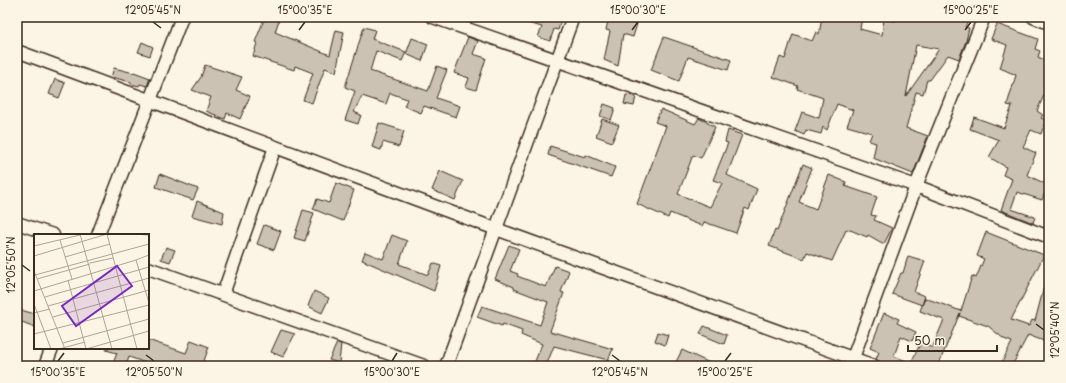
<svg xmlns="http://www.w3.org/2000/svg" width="1066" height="383" viewBox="0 0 1066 383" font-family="'Playpen Sans',sans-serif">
  <rect width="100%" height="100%" fill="#fcf5e5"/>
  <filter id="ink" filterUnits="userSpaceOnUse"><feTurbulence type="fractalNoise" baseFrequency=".025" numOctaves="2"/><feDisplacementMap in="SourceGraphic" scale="8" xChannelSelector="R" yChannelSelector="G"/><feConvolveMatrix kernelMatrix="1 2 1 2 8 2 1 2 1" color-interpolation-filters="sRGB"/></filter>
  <g filter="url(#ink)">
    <!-- building -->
    <g fill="#ccc2b3" stroke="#3b2a1e" fill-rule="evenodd">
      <path d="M265,17H280L275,32L330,55L336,30L344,32L336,72L325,68L312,103L303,100L313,73L295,66L294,70L253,56L257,43L255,42Z"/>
      <path d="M518,17H562L558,30L554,29L550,41L538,37L542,27L517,20Z"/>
      <path d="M609,17L637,24L633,37L623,34L618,66L604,60L610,31L606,30Z"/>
      <path d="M822,17H862L860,29L882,35L884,19L895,21L896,17H970L965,27L969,28L966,41L959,59L948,55L930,80H927L923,94L916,92L906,128L928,136L913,174L873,158L876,143L869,141L872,133L847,126L853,110L837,104L827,130L823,127L821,134L806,130L804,135L795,131L802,112L819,118L823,98L797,89L798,86L773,77L780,57L785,59L793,34L812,41L816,32L819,34ZM916,45L939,49L906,96Z"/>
      <path d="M997,24L1038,39L1035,49L1040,51L1038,57L1049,62V94L1045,93L1037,111L1043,115L1041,118L1046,120L1041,134L1031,130L1023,147L1036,153L1027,175L1048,185L1042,200L1017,192L1011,209L1035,217L1033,223L1001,210L1012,179L1003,175L1006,167L989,157L999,140L970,129L974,117L1004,128L1012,106L1007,105L1016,75L1000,68L1007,45L991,39Z"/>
      <path d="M364,27L375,30L372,39L406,52L402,61L376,51L370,71L428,91L437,66L447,70L436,98L460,106L456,117L424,106L421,113L404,106L407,99L390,93L386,104L362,96L354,112L361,115L358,124L345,120L355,91L345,87Z"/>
      <path d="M468,37L478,41L473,54L486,58L476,90L466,87L469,78L454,73Z"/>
      <path d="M664,37L731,60L728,70L688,57L679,81L651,70Z"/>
      <path d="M412,38L428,44L422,61L406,54Z"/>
      <path d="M142,42L153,47L150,56L138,52Z"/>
      <path d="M205,65L242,77L236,90L250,96L240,119L227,113L225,119L206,111L211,97L192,90L201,77Z"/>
      <path d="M114,68L134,73V72L150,78L147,86L140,84L139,86L131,84V82L111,77Z"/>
      <path d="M55,79L65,83L59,98L49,94Z"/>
      <path d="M626,95L636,96L634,106L624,104Z"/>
      <path d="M604,104L615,108L611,120L600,116Z"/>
      <path d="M661,109L695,124L699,118L715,127L701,158L693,155L678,194L710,207L722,183L713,180L728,143L725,142L728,130L742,135L727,175L757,189L749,210L745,208L736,233L704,222L702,226L670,213L668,218L637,204L666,126L655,122Z"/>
      <path d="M602,119L619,125L612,142L596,136Z"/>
      <path d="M379,123L404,131L399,147L383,142L381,150L372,147Z"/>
      <path d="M550,146L585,157L586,155L615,167L611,177L548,155Z"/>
      <path d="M803,164L812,168L799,202L816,209L829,175L846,182L845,186L877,197L871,215L876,216L874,220L892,228L884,244L868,235L867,237L848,229L846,230L832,261L807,252L804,259L769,246L775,230L777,231Z"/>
      <path d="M440,171L463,181L455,200L432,190Z"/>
      <path d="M160,174L198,189L193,200L156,187Z"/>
      <path d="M336,183L354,190L343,221L313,209L317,199L329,203Z"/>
      <path d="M197,201L224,212L222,224L192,216Z"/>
      <path d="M303,210L314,213L305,241L294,238Z"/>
      <path d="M264,225L281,231L274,250L257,244Z"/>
      <path d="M986,232L1044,255L1011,320L1029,326L1032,320L1035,321L1046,279L1049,280V343L1028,335L1012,366H1000L1012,342L1004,339L988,326L959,316L960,313L938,366H881L876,359L879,352L870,348L884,313L899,319L897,323L916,332L912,341L901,336L894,356L911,363L921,342L932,348L944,320L920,311L925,298L961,311L972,276L976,278L984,259L977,256Z"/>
      <path d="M392,235L407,241L399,264L428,275L433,263L441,266L434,291L362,260L365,252L383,259Z"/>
      <path d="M509,245L519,249L510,271L518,274L517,276L546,287L555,266L569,271L561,292L564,293L550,331L613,349L608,360L554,346L546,366H533L542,344L521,335L522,331L503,324L502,326L477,317L482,306L540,325L548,302L514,289V287L495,279Z"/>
      <path d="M166,247L175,250L170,262L161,259Z"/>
      <path d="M908,256L925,261L914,292L925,296L922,305L892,294L901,273H903Z"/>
      <path d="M314,291L329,298L322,313L308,306Z"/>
      <path d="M17,309L35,314V327L17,320Z"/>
      <path d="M704,326L727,335L724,344L700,334Z"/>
      <path d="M281,330L295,334L283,357L271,352Z"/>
      <path d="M658,332L668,335L665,345L655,341Z"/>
      <path d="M148,340L186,353L191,340L209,347L202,366H154L129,357L126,366H112L117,353L106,350L107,348H148Z"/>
      <path d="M337,343L341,344L339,363L329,360Z"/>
      <path d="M682,350L716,366H674Z"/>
    </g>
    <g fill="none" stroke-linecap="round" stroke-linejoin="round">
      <!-- street casing -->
      <g stroke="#3b2a1e" stroke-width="15">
        <g id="street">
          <path d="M433,17L916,186L1049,237"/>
          <path d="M1033,17L1049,23"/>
          <path d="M17,51L496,229L874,366"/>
          <path d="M17,223L53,235"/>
          <path d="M98,235L182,17"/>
          <path d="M148,268L424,366"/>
          <path d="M223,294L275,147"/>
          <path d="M45,366L52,348"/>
          <path d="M446,366L573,17"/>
          <path d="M850,366L916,186L984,17"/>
        </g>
      </g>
      <!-- street -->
      <use href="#street" stroke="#fcf5e5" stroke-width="12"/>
    </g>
  </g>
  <!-- ticks -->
  <path fill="none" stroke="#3b2a1e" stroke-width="1.5" d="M153,22L161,28M299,30L305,22M632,30L638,22M965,30L971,22M22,265L30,271M1036,324L1044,330M146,355L154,361M612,355L620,361M58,361L64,353M392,361L397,353M725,361L731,353"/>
  <!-- overview -->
  <g transform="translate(34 234)">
    <rect width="115" height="115" fill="#fcf5e5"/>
    <path fill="none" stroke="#afa495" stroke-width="1" d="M46,0L78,115M73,0L103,115M96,0L115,1M26,6L38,45M0,12L46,1M0,22L73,0M31,23L76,10M102,26L115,21M56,29L79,24M0,37L31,115M1,41L115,10M115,44L108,46L115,69M3,45L56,30M34,46L52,115M0,57L102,26L108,46L14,72M11,63L115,33M0,70L17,115M0,79L16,75M19,83L115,56M0,100L115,71M29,109L115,85M25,115L51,108M52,115L115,97"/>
    <path fill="#7b2cbf" fill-opacity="0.15" stroke="#7b2cbf" stroke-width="2" d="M83,32L98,52L42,92L28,72Z"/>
    <rect width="115" height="115" fill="none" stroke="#3b2a1e" stroke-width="2"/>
  </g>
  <!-- margin -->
  <rect width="1066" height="383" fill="none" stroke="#fcf5e5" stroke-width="44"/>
  <!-- scale -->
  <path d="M908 345v6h89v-6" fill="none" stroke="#3b2a1e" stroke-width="2"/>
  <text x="914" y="345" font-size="12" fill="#3b2a1e" stroke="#fcf5e5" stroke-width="3" paint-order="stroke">50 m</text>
  <rect x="22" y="22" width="1022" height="339" fill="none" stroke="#3b2a1e" stroke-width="1.5"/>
  <g font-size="10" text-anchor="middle" fill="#3b2a1e">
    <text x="153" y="14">12°05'45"N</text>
    <text x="305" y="14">15°00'35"E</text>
    <text x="638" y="14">15°00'30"E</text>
    <text x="971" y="14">15°00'25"E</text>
    <text transform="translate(11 265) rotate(-90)" y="4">12°05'50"N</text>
    <text transform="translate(1055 330) rotate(-90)" y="4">12°05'40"N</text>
    <text x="58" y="376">15°00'35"E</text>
    <text x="154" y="376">12°05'50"N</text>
    <text x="392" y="376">15°00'30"E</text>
    <text x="620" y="376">12°05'45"N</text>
    <text x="725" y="376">15°00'25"E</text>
  </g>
</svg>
